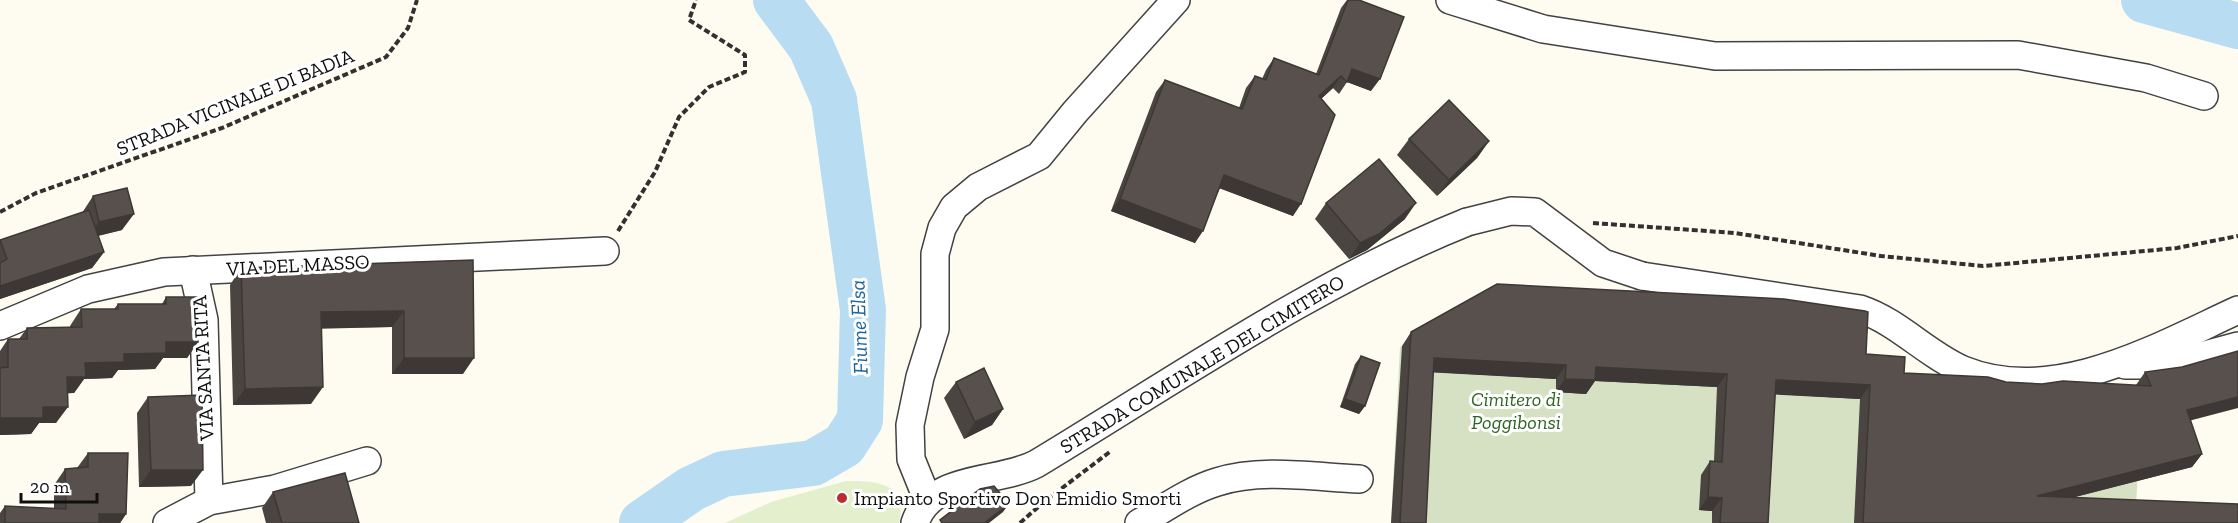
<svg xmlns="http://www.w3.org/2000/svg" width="2238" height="523" viewBox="0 0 2238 523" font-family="'Zilla Slab',serif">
  <rect width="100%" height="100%" fill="#fefcf1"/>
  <!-- cemetery -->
  <path fill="#d6e0c3" d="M1488,297L1857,368L1895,386L2142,399L2135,523H1391L1400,347Z"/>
  <!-- pitch -->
  <path fill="#e3efcd" d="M846,481C877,481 908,482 899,523H725L771,502Z"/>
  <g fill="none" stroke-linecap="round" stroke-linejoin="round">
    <!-- river -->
    <g stroke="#b8ddf3" stroke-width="46">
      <path d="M2144,0L2238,26"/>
      <path d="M642,523L691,489L723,474L813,463L844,445L860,420L863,310L834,100L811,47L776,0"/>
    </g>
    <!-- minor casing -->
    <g stroke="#424242" stroke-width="30">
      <g id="minor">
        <path d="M1450,0L1543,29L1715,56L2018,55L2146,78L2204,96"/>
        <path d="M193,270L204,320L209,501"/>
        <path d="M1642,276L1860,309C1899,322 1926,354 1963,370C2054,407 2157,347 2238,310"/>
        <path d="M0,326L88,289L164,272L605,251"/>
        <path d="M2125,365H2168L2238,346"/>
        <path d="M928,501L911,459L910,425L920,377L935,329V254L942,228L954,207L978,187L1039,156L1075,112L1176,0"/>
        <path d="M167,523L209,501L275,489L367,461"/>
        <path d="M915,523C931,474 997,484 1036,464C1177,379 1313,284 1467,222"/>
        <path d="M1139,523C1164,509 1190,490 1217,482C1261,468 1314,477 1359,479"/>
      </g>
    </g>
    <!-- path -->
    <g stroke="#313131" stroke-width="4" stroke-dasharray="6 3" stroke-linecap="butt">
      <path d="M0,212L36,193L222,128L386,57L408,28L417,0"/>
      <path d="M1593,223L1735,233L1881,256L1983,266L2177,248L2238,236"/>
      <path d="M618,231L655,172L679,117L709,87L745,72V55L689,20L696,0"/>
      <path d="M1020,523L1045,501L1111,451"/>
    </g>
    <!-- minor -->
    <use href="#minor" stroke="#fff" stroke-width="27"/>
    <!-- minor-bridge casing -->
    <g stroke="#424242" stroke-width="30" stroke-linecap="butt">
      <path id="minor-bridge" d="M1467,222L1511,211L1535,212L1603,263L1642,276"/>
    </g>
    <!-- minor-bridge -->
    <use href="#minor-bridge" stroke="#fff" stroke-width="27"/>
  </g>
  <!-- wall -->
  <g fill="#4b4541">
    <path d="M1347,0H1359L1371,91L1347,82L1339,94L1333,88L1321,99L1293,216L1220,188L1195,243L1111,211L1156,92L1165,80L1239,108L1246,88L1255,76L1262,79L1266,70L1274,58L1316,74L1341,8Z"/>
    <path d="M1409,139L1489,141L1477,158L1437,196L1397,155Z"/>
    <path d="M93,196L122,230L98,236L104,252L92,268L0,299V240L82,213Z"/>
    <path d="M1326,203L1405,219L1367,250L1349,259L1315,219Z"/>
    <path d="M473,260L463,374H392V327L321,328L311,404L233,405L230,285L241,268Z"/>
    <path d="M166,297L198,342L187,358H163L155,369L118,370L112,378L84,379L74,393H68L56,423H39L31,434L0,435V351L8,339H19L27,328L70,327V326L81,309H114L118,304H162Z"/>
    <path d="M1411,332L1866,354L1904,373L2006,382L2042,384L2136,385L2145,372L2190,420L2202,454L2192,467L2075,497L2238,523H1854L1860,399L1775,394L1768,523H1712V511L1699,510L1701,475L1710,461H1714L1717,387L1595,381L1586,394L1556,392V379L1433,372L1426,523H1391L1402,346Z"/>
    <path d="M1361,356L1365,406L1359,414L1340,407L1355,364Z"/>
    <path d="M956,382L1003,409L992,425L964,439L944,398Z"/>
    <path d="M148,397L191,486L139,487L137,413Z"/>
    <path d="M88,453L126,514L120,523H0V513L5,506L54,509V485L65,469L77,468Z"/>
    <path d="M273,492L359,523H266L262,508Z"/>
  </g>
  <!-- shaded-wall -->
  <g fill="#3d3835">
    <path d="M1352,69L1380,79L1371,91L1347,82Z"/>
    <path d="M1341,76L1333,88L1311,108L1319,96Z"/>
    <path d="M1489,141L1477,158L1437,196L1449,180Z"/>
    <path d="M1224,175L1301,204L1293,216L1216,187Z"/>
    <path d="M1120,199L1203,231L1195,243L1111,211Z"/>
    <path d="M1416,203L1405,219L1367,250L1349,259L1360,243Z"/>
    <path d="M134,214L122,230L88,238L99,222Z"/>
    <path d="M104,252L92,268L0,299V286Z"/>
    <path d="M404,311L392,327L309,329L321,312Z"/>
    <path d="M166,342H198L187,358H163L155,369L118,370L112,378L84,379L74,393L56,394L67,377L85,363L124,354Z"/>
    <path d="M404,358H474L463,374H392Z"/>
    <path d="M1434,358L1566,365L1556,379L1425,372Z"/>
    <path d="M1596,367L1727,374L1717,387L1595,381L1586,394L1556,392L1565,379Z"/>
    <path d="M1776,380L1870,385L1860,399L1766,394Z"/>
    <path d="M323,387L311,404L233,405L245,389Z"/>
    <path d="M2238,397V408L2177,424L2187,410Z"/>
    <path d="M1345,399L1365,406L1359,414L1340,407Z"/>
    <path d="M43,407H68L56,423H39L31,434L0,435V418Z"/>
    <path d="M1003,409L992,425L964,439L975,422Z"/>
    <path d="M2202,454L2192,467L2028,509L2037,496Z"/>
    <path d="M151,470H203L191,486L139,487Z"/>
    <path d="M1708,497L1722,498L1712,511L1699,510Z"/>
    <path d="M1009,504L1003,512L989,523H984Z"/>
    <path d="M99,514H126L120,523H92Z"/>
  </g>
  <!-- building -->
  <g fill="#57504c" stroke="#3d3835" stroke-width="1.5">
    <path d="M1348,0H1359L1404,17L1380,79L1352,69L1347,82L1341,76L1319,96L1335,115L1301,204L1224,175L1203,231L1120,199L1165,80L1242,109L1255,76L1266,80L1274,58L1319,75Z"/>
    <path d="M1449,100L1489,141L1449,180L1409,139Z"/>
    <path d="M1379,159L1416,203L1379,234L1360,243L1326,203Z"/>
    <path d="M127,188L134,214L99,222L93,196Z"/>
    <path d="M89,210L104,252L0,286V263L7,259L0,240Z"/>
    <path d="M473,260L474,358H404V311L321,312L323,387L245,389L241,268Z"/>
    <path d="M1497,284L1784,299L1865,311L1868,312L1866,354L1905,357L1904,373L1988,377L2006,382L2042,384L2063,381L2151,386L2145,372L2182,367L2238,351V397L2187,410L2202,454L2037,496L2238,504V523H1863L1870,385L1776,380L1768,523H1720L1722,498L1708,497L1710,461L1722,462L1727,374L1596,367L1595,380L1565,379L1566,365L1434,358L1426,523H1400L1411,332Z"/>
    <path d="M166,297H197L198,342H166V353L124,354V362L85,363L86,377H67L68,407H43V418H0V368L8,367V339H27V328L82,327L81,309H118V304H166Z"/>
    <path d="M1361,356L1380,363L1365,406L1345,399Z"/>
    <path d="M984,368L1003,409L975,422L956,382Z"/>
    <path d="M202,395L203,470H151L148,397Z"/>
    <path d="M88,453H128L126,514H99V523H5V506L66,509L65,469L88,467Z"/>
    <path d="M345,473L359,523H282L273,492Z"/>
    <path d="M994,486L1009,504L984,523H942L940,520L980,489Z"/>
  </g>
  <!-- markers -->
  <circle fill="#b92d31" stroke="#fff" stroke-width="2" cx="842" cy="498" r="6"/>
  <g text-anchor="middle" stroke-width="6" stroke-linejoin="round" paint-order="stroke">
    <!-- street labels -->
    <g font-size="20" fill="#0f0f0f" stroke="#fff">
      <text transform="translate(235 102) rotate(-22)" y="7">STRADA VICINALE DI BADIA</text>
      <text transform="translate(298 265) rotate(-3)" y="7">VIA DEL MASSO</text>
      <text transform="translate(1202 364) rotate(-31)" y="7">STRADA COMUNALE DEL CIMITERO</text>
      <text transform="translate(203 368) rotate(-93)" y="7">VIA SANTA RITA</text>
    </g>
    <!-- park labels -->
    <g font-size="20" font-style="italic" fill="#2e6422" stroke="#fff">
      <text x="1516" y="406">Cimitero di<tspan x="1516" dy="23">Poggibonsi</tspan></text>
    </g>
    <!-- poi labels -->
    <g font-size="20" fill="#0f0f0f" stroke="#fff" text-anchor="start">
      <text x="854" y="505">Impianto Sportivo Don Emidio Smorti</text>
    </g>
    <!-- water labels -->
    <g font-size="21" font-style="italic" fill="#1d639c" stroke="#fff">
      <text transform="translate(859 327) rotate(-92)" y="7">Fiume Elsa</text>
    </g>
  </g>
  <!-- scale -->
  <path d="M21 493v9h76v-9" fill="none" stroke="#0f0f0f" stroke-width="3"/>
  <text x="30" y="493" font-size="18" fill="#0f0f0f" stroke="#ffffff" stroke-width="4.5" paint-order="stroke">20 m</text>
</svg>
